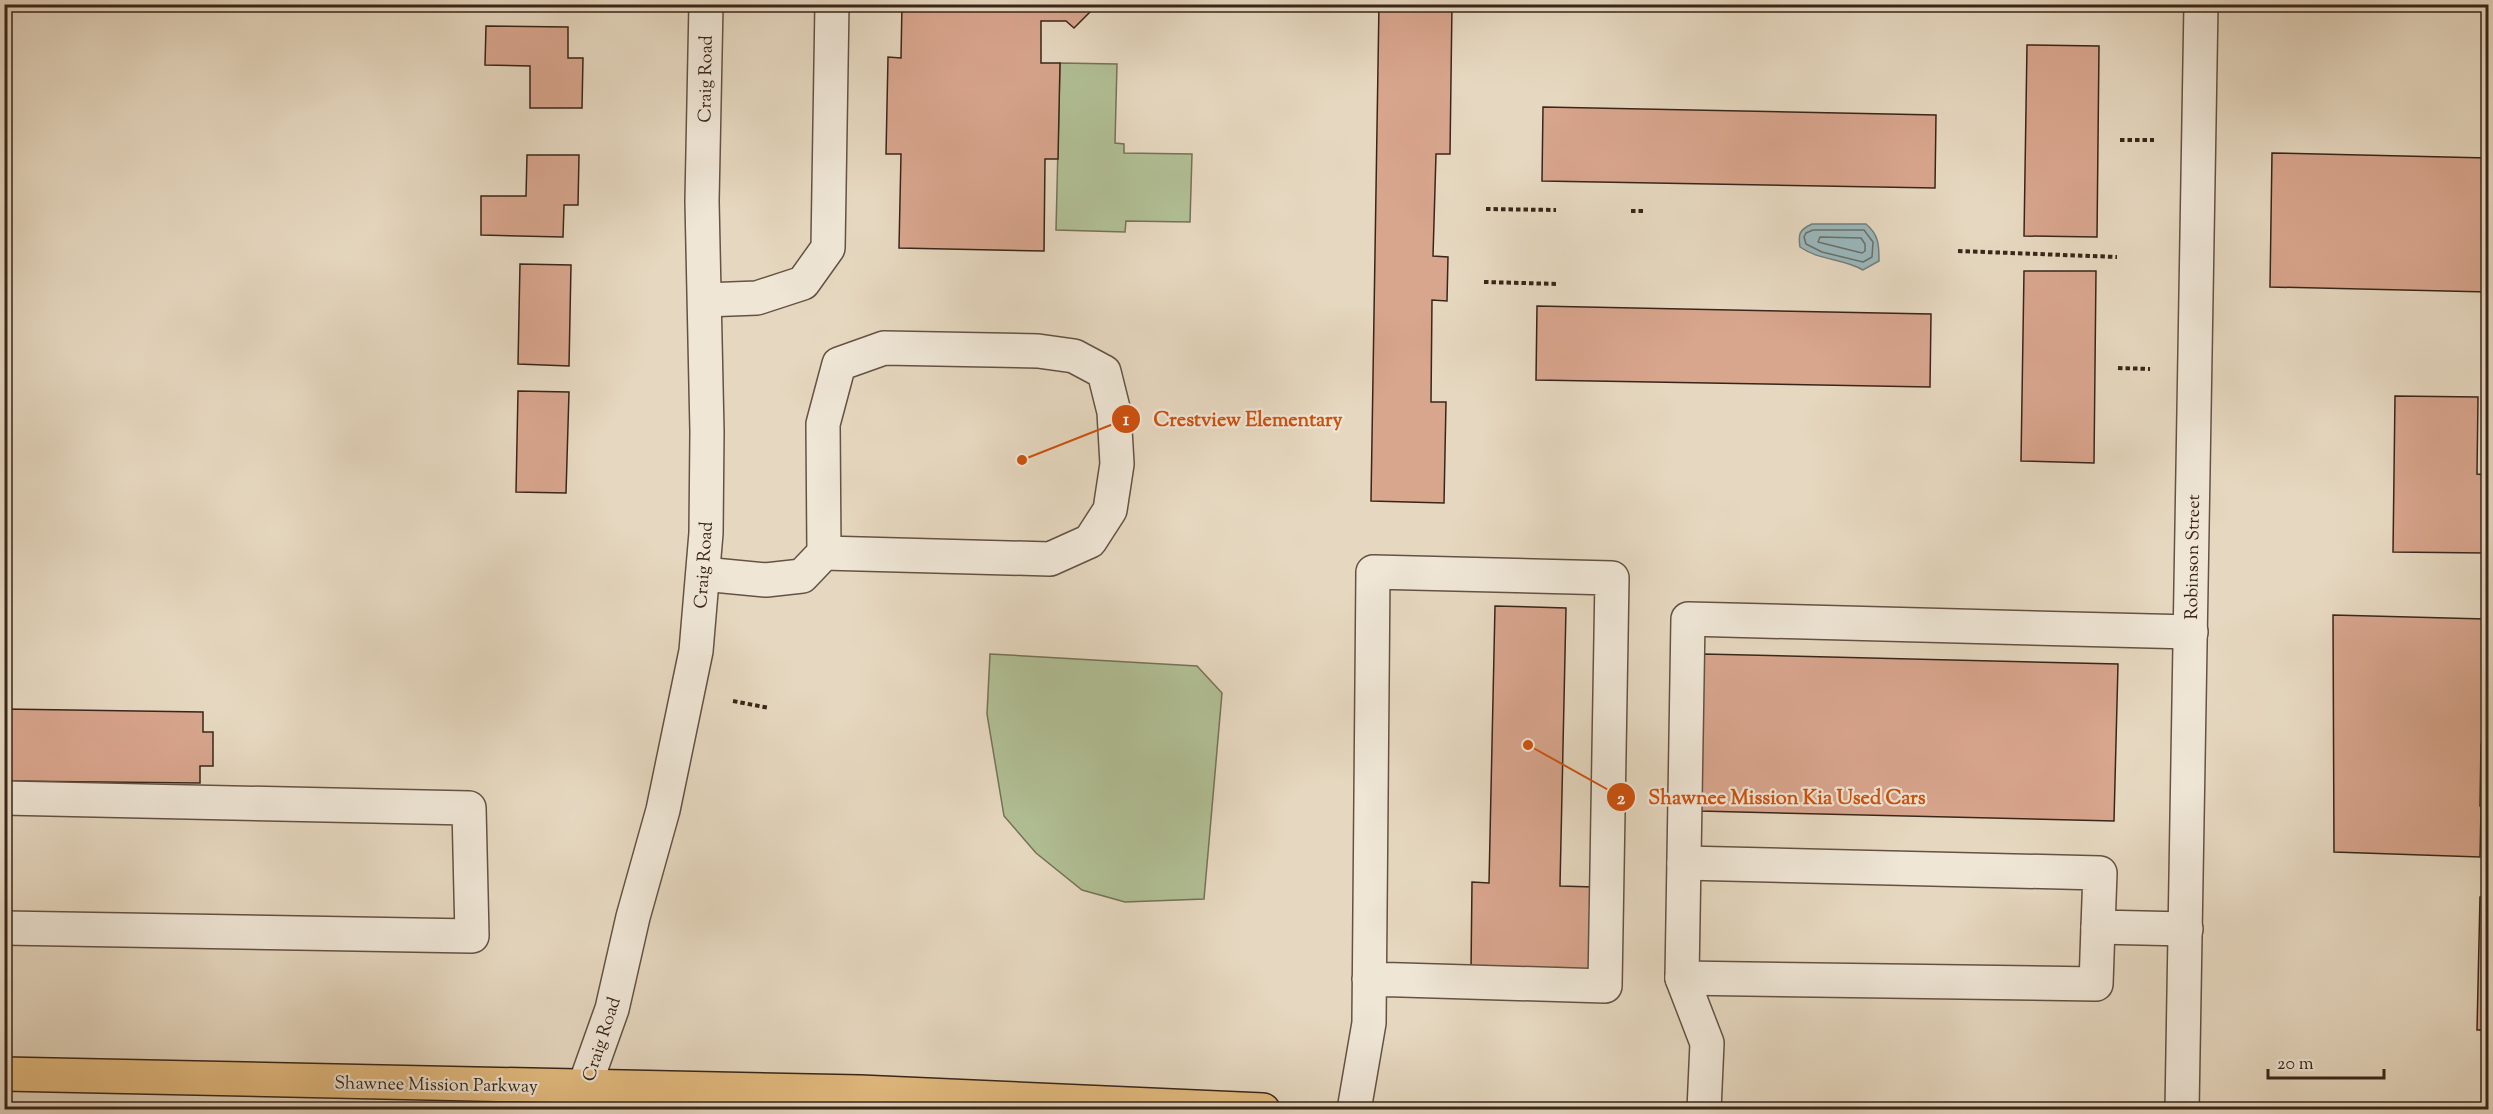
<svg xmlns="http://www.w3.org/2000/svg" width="2493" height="1114" viewBox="0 0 2493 1114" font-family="'Sorts Mill Goudy',serif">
  <rect width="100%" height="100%" fill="#e6d8c0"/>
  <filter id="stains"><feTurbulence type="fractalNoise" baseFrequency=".00333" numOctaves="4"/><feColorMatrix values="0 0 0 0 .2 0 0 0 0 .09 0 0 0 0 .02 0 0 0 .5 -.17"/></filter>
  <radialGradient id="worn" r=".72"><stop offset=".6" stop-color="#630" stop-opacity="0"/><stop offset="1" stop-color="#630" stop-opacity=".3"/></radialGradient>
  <!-- green -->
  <g fill="#b1bf95" stroke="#757257" stroke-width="1.5">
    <path d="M1060,63L1117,64L1115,143L1124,144V153L1192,154L1190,222L1126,221L1125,232L1056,230Z"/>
    <path d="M990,654L1197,666L1222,693L1204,899L1125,902L1082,890L1036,853L1004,816L987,714Z"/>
  </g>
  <!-- water -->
  <path fill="#9ab8bc" stroke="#737e7b" stroke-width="1.5" d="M1812,224H1866C1879,235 1879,245 1879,261L1863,270C1843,258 1820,261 1800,247C1798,234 1799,230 1812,224Z"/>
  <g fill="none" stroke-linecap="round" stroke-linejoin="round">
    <!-- shore -->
    <g stroke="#6a6f6a" stroke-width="1.5">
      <path d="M1813,230H1864L1873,242L1872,257L1863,262L1822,252L1806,244L1804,237L1806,233Z"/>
      <path d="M1820,237L1861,238L1865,244V251L1862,253L1818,242Z"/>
    </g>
  </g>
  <!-- building -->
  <g fill="#d8a58d" stroke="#392619" stroke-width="1.5">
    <path d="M902,4H1098L1074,28L1066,21H1041V63H1060L1058,159H1045L1044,251L899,248L901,154H886L888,57L901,58Z"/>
    <path d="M1379,4H1452L1450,154H1436L1433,256L1448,257L1447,301L1432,300L1431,402H1446L1444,503L1371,501Z"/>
    <path d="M486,26L568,27V58H583L582,108H530V66L485,65Z"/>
    <path d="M2027,45L2099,46L2097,237L2024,236Z"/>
    <path d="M1543,107L1936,115L1935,188L1542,181Z"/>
    <path d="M2272,153L2488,158V292L2270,287Z"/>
    <path d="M527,155H579L578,205H564L563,237L481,235V196H526Z"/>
    <path d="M520,264L571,265L569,366L518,364Z"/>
    <path d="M2024,271H2096L2094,463L2021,461Z"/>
    <path d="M1537,306L1931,314L1930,387L1536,380Z"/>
    <path d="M518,391L569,392L566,493L516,492Z"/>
    <path d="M2395,396L2478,397L2477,474L2485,475V553L2393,552Z"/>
    <path d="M1495,606L1566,608L1560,886L1594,887L1592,974L1471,971L1472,882L1489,883Z"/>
    <path d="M2333,615L2485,619L2480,857L2334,852Z"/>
    <path d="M1703,654L2118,664L2114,821L1699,811Z"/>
    <path d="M4,709L203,712V732H213V766H200V783L4,781Z"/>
    <path d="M2481,744L2488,745V840H2486L2487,806H2480Z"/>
    <path d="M2480,897H2488V1030H2477Z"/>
  </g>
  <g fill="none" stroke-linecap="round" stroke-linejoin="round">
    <!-- minor casing -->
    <g stroke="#645243" stroke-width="36">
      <g id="minor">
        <path d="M705,300L757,298L803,283L828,248L832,4"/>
        <path d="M703,574L766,580L802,576L824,553L823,424L839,364L884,348L1038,351L1074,356L1104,372L1114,412L1117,464L1110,510L1090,541L1050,559L824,553"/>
        <path d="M4,798L469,808L472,936L4,928"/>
        <path d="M1684,863L2100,873L2098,927L2186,929"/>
        <path d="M1682,978L2096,984L2098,927"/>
        <path d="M576,1110L612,1009L633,917L663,810L696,651L706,533L707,432L702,201L706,4"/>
        <path d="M1354,1110L1369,1023L1373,572L1612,578L1605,986L1369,979"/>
        <path d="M1704,1110L1707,1043L1682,978L1688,619L2191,632"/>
        <path d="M2182,1110L2201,4"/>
      </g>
    </g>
    <!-- highway casing -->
    <g stroke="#392619" stroke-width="36">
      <path id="highway" d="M4,1074L860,1092L1263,1110"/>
    </g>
    <!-- path -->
    <g stroke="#392619" stroke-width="4" stroke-dasharray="4.5 3" stroke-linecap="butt">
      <path d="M2120,140H2154"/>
      <path d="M1486,209L1556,210"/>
      <path d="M1631,211H1643"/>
      <path d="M1958,251L2117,257"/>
      <path d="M1484,282L1559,284"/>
      <path d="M2118,368L2150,369"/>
      <path d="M733,701L769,708"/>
    </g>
    <!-- minor -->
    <use href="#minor" stroke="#efe6d6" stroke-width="33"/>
    <!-- highway -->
    <use href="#highway" stroke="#e3bc80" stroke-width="33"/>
  </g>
  <g text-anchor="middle" stroke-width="4.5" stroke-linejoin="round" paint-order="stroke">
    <!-- street labels -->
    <g font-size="18" fill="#392619" stroke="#efe6d6">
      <text transform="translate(705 79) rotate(-89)" y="6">Craig Road</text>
      <text transform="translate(2192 557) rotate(-89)" y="6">Robinson Street</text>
      <text transform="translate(703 565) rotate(-86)" y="6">Craig Road</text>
      <text transform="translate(601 1039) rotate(-72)" y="6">Craig Road</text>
      <text transform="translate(436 1084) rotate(1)" y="6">Shawnee Mission Parkway</text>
    </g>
  </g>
  <!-- callouts -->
  <path fill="none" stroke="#ce510e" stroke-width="2" d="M1022 460L1126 419M1528 745L1621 797"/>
  <g fill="#ce510e" stroke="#efe6d6" stroke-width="2">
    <circle cx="1022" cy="460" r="6"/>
    <circle cx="1528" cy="745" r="6"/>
    <circle cx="1126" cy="419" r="15"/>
    <circle cx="1621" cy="797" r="15"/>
  </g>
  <g font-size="18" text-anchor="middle" font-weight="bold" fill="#fff">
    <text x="1126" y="425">1</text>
    <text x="1621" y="804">2</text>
  </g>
  <g font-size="20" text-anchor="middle" font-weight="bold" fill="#ce510e" stroke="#efe6d6" stroke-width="4.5" stroke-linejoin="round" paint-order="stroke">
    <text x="1248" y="426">Crestview Elementary</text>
    <text x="1787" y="804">Shawnee Mission Kia Used Cars</text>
  </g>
  <!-- margin -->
  <rect width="2493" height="1114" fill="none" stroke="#e6d8c0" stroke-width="24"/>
  <rect x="6" y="6" width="2481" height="1102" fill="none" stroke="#392619" stroke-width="3"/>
  <rect x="12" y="12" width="2469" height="1090" fill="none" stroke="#392619" stroke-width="1.5"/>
  <!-- scale -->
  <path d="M2268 1069v9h116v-9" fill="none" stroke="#392619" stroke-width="3"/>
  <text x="2277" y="1069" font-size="18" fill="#392619" stroke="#efe6d6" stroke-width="4.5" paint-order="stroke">20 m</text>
  <rect width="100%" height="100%" filter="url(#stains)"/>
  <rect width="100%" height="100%" fill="url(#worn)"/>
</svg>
